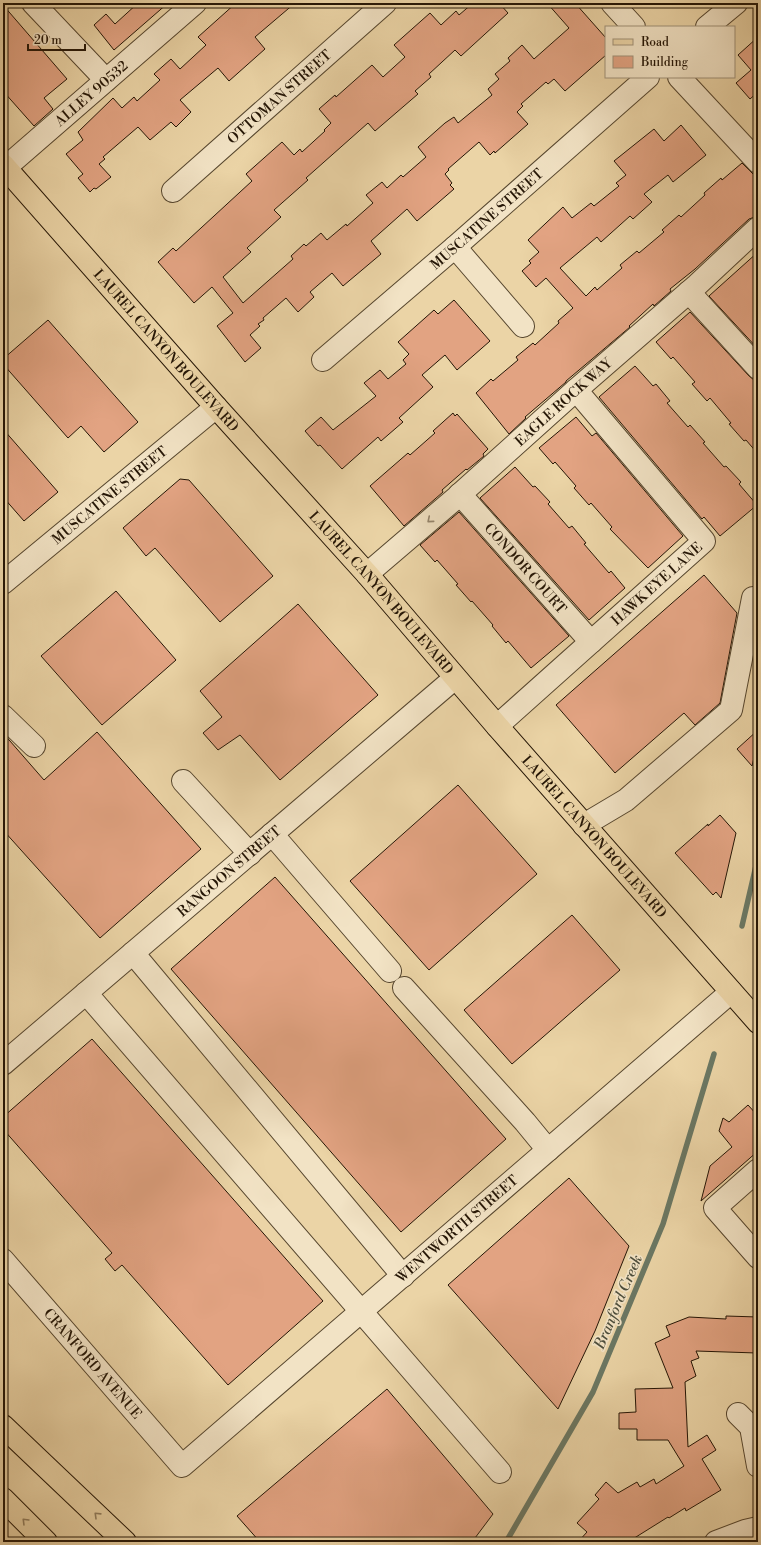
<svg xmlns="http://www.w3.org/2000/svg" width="761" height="1545" viewBox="0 0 761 1545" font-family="'Libre Bodoni',serif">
  <rect width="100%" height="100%" fill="#ebd4a6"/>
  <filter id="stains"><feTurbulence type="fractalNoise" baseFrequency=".005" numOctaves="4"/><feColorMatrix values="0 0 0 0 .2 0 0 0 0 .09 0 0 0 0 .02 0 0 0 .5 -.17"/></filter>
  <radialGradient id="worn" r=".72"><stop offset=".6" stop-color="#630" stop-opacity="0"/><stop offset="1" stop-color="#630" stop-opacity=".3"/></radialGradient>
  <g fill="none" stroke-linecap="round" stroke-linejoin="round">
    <!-- stream -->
    <g stroke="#6b7864" stroke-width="5.5">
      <path d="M742,926L758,857"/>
      <path d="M506,1542L593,1392L663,1224L714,1054"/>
    </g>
  </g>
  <!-- building -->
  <g fill="#e2a382" stroke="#251606">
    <path d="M138,3H168L114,50L94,25L106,14L115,24Z"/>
    <path d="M236,3H295L255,37L265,49L229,81L218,68L180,100L191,112L176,127L171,122L150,140L138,127L103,157L105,159L99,164L111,177L96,189L94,188L90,192L78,178L83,174L66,154L83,140L78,132L113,98L122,108L134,97L137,101L160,80L154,74L171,59L180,69L206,45L198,37Z"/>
    <path d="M473,3H499L508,13L461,56L455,50L429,74L431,77L415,91L418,94L375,131L368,123L306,178L308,180L274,210L281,217L247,248L251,252L223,277L243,303L293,259L291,256L304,244L306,246L321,233L327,240L346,224L347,226L373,203L366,195L382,182L387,188L401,175L403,177L426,157L418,147L445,123L454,117L458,123L492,95L488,89L499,79L495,74L510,61L508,58L522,45L534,59L569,28L547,3H575L606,38V55L565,91L554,79L548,84L546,82L521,104L523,106L517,112L528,124L495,153L494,151L490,155L479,142L448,169L449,170L445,174L452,183L450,185L454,189L417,221L407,209L371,241L381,254L343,286L332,273L310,292L314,297L298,312L286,298L263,318L264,320L258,324L260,326L250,335L261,348L245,362L217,326L233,313L212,287L194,303L158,262L173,248L176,251L252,181L246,174L282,142L294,155L300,149L302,152L325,131L324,130L331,123L319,109L335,95L336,97L372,65L383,77L405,57L394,45L430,13L441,25L456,11L459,15Z"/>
    <path d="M3,5L67,79L44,98L53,109L34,126L3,91Z"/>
    <path d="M758,37V92L750,99L736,83L751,70L738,55Z"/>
    <path d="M681,125L706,155L673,182L668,175L644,194L652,202L633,219L630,216L601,242L597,237L560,268L586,296L595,287L597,290L622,268L620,265L637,251L639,253L664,232L662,230L679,215L681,217L705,195L704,193L721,178L722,180L742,163L758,179V216L749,219L695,269L670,289L671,291L654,306L653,304L629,326L630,327L566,381V382L525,417L526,418L509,434L476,393L491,379L493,381L518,360L516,357L533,343L535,345L559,323L558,321L573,308L546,278L536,287L522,271L531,263L529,261L539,252L528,240L563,207L572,218L591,203L594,206L619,186L616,183L626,175L614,161L654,129L664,141Z"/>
    <path d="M758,252V349L709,296Z"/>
    <path d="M454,300L490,341L457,370L445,355L422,375L433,387L399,418L403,422L381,441L378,437L342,469L320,445L318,446L305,431L321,417L333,430L376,396L364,383L380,370L388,379L406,364L403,360L409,354L398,342L434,310L438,314Z"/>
    <path d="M690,312L749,376L754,380H758V454L746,440L744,441L729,424L731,423L710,398L707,401L692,384L695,382L673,357L671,359L656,342Z"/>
    <path d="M48,320L138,422L104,452L81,426L68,438L3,364V359Z"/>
    <path d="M635,366L653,386L656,384L670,401L667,403L688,427L690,425L705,442L703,443L724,467L726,466L741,482L739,484L757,505L720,536L704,517L702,519L599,397Z"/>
    <path d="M453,413L455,416L457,414L488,449L483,454L484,456L467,470L466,469L442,490L443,492L404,526L370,486L408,453L410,455L435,433L433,431Z"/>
    <path d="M576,417L592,436L596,433L683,536L648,568L610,529L612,527L591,503L589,505L574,488L576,486L555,462L553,464L539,448Z"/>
    <path d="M3,429L58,492L24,521L3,497Z"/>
    <path d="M515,467L533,487L535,486L550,502L548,504L569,528L572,526L586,543L584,544L609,573L611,571L625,588L589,620L480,498Z"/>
    <path d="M180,479L189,480L273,576L220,622L155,548L146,556L123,528Z"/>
    <path d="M459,512L569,636L531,668L508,641L506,643L492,626L493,625L472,601L471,602L456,585L458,584L437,560L435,562L420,545Z"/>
    <path d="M704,575L737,613L720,703L695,725L684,713L615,773L556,705Z"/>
    <path d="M116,591L176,660L102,725L41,656Z"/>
    <path d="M298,604L378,695L280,780L240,735L218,750L203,733L222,717L200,691Z"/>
    <path d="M758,730V741L752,766L737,749Z"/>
    <path d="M97,732L201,849L100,938L3,830V733L44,780Z"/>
    <path d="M458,785L537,874L429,970L350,881Z"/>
    <path d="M720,815L736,833L721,898L716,892L713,895L675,853L708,824V826Z"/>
    <path d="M275,877L506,1139L401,1232L171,969Z"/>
    <path d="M572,915L620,970L512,1064L464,1010Z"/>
    <path d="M92,1039L323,1301L228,1385L122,1265L115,1271L105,1259L112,1253L3,1129V1117Z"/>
    <path d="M748,1105L758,1116V1151L701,1201L710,1166L732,1147L719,1131L723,1118L729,1122Z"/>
    <path d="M569,1178L629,1246L595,1331L558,1409L448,1285Z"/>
    <path d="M726,1316L758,1317L757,1353L696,1351L699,1358L691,1361L696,1376L685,1382L688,1447L707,1435L716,1450L702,1459L721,1490L686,1511L685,1508L669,1518L668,1517L628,1542H578L587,1532L577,1523L599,1499L595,1495L606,1482L618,1493L637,1482L640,1487L654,1479L656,1484L684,1466L668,1440H637V1429H619V1413L636,1412L635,1389L673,1388L655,1343L670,1336L666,1326L689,1317L726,1319Z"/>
    <path d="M387,1389L493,1514L472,1542H260L237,1516Z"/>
  </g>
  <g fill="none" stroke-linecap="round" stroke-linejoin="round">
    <!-- minor casing -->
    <g stroke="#56462e" stroke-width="24">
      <g id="minor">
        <path d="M33,3L106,80"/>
        <path d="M612,3L634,27"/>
        <path d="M707,27L736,3"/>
        <path d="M679,77L758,162"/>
        <path id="s1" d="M5,168L195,3"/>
        <path id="s2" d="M173,191L385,3"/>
        <path d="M455,247L523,326"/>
        <path d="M689,292L758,368"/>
        <path id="s3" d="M323,360L455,247L648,77"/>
        <path id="s4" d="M460,494L591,642"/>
        <path id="s5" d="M367,574L457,497L576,390L697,285L758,228"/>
        <path id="s6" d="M3,583L216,407"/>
        <path d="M3,716L34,746"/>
        <path id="s7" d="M497,726L704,541L576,390"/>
        <path d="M183,781L250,854"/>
        <path d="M584,825L626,800L731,710L753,598"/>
        <path d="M272,834L390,971"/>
        <path d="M133,953L403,1276"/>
        <path d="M404,988L525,1122L548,1150"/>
        <path d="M86,993L500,1472"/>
        <path id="s8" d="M3,1064L455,678"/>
        <path d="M758,1170L715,1208L758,1257"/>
        <path id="s9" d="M3,1260L182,1466L731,992"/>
        <path d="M738,1414L751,1427L758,1466"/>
        <path d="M716,1542L745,1531L758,1528"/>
      </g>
    </g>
    <!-- major casing -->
    <g stroke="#251606" stroke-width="24">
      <g id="major">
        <path id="s10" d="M3,165L216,407L367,574L497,726L758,1022"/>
      </g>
    </g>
    <!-- highway casing -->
    <g stroke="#251606" stroke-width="24">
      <g id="highway">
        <path d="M3,1426L125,1542"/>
        <path d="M3,1499L46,1542"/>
      </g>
    </g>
    <!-- minor -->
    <use href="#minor" stroke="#f2e3c5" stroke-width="22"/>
    <!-- major -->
    <use href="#major" stroke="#ebd4a6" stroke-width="22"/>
    <!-- highway -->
    <use href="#highway" stroke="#ebd4a6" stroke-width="22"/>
  </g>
  <!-- one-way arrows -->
  <defs><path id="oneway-chevron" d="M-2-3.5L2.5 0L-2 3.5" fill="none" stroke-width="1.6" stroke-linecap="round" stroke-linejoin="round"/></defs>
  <use stroke="#96876f" href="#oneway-chevron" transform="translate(430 520) rotate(140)"/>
  <g stroke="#927e5e">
    <use href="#oneway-chevron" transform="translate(97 1515) rotate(-136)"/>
    <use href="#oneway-chevron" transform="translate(25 1521) rotate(-135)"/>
  </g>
  <g text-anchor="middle" stroke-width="3.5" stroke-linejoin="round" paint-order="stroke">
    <!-- street labels -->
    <g font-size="14" fill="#251606" stroke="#f2e3c5">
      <text dy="5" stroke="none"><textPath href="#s1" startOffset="114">ALLEY 90532</textPath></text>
      <text dy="5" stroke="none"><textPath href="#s2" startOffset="142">OTTOMAN STREET</textPath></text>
      <text dy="5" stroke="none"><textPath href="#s3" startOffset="216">MUSCATINE STREET</textPath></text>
      <text dy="5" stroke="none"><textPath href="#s10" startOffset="247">LAUREL CANYON BOULEVARD</textPath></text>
      <text dy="5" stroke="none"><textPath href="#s5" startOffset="261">EAGLE ROCK WAY</textPath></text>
      <text dy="5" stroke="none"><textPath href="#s6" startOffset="138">MUSCATINE STREET</textPath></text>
      <text dy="5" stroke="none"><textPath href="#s4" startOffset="99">CONDOR COURT</textPath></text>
      <text dy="5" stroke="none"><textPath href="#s7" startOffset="214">HAWK EYE LANE</textPath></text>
      <text dy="5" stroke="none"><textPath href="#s10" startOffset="571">LAUREL CANYON BOULEVARD</textPath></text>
      <text dy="5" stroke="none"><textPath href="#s10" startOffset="895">LAUREL CANYON BOULEVARD</textPath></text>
      <text dy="5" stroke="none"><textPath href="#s8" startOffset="297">RANGOON STREET</textPath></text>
      <text dy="5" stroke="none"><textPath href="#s9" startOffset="636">WENTWORTH STREET</textPath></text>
      <text dy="5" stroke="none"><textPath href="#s9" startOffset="137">CRANFORD AVENUE</textPath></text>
    </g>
    <!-- water labels -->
    <g font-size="15" font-style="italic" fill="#4e4f3d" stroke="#f2e3c5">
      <text transform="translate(618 1302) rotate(-67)" y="5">Branford Creek</text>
    </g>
  </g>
  <!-- margin -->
  <rect width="761" height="1545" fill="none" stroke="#ebd4a6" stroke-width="16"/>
  <rect x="4" y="4" width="753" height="1537" fill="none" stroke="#251606" stroke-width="2"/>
  <rect x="8" y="8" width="745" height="1529" fill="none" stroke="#251606"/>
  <!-- legend -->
  <rect x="605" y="26" width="130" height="52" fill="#f2e3c5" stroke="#a09179"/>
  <rect x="613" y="39" width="20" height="6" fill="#ebd4a6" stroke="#a09179"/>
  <text x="641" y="46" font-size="12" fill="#251606">Road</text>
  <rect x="613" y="56" width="20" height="12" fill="#e2a382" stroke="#a09179"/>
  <text x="641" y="66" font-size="12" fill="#251606">Building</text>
  <!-- scale -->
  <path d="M28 44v6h57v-6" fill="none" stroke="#251606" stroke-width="2"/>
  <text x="34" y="44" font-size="12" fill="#251606" stroke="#f2e3c5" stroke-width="3" paint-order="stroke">20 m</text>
  <rect width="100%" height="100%" filter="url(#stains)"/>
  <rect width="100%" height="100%" fill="url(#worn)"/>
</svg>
